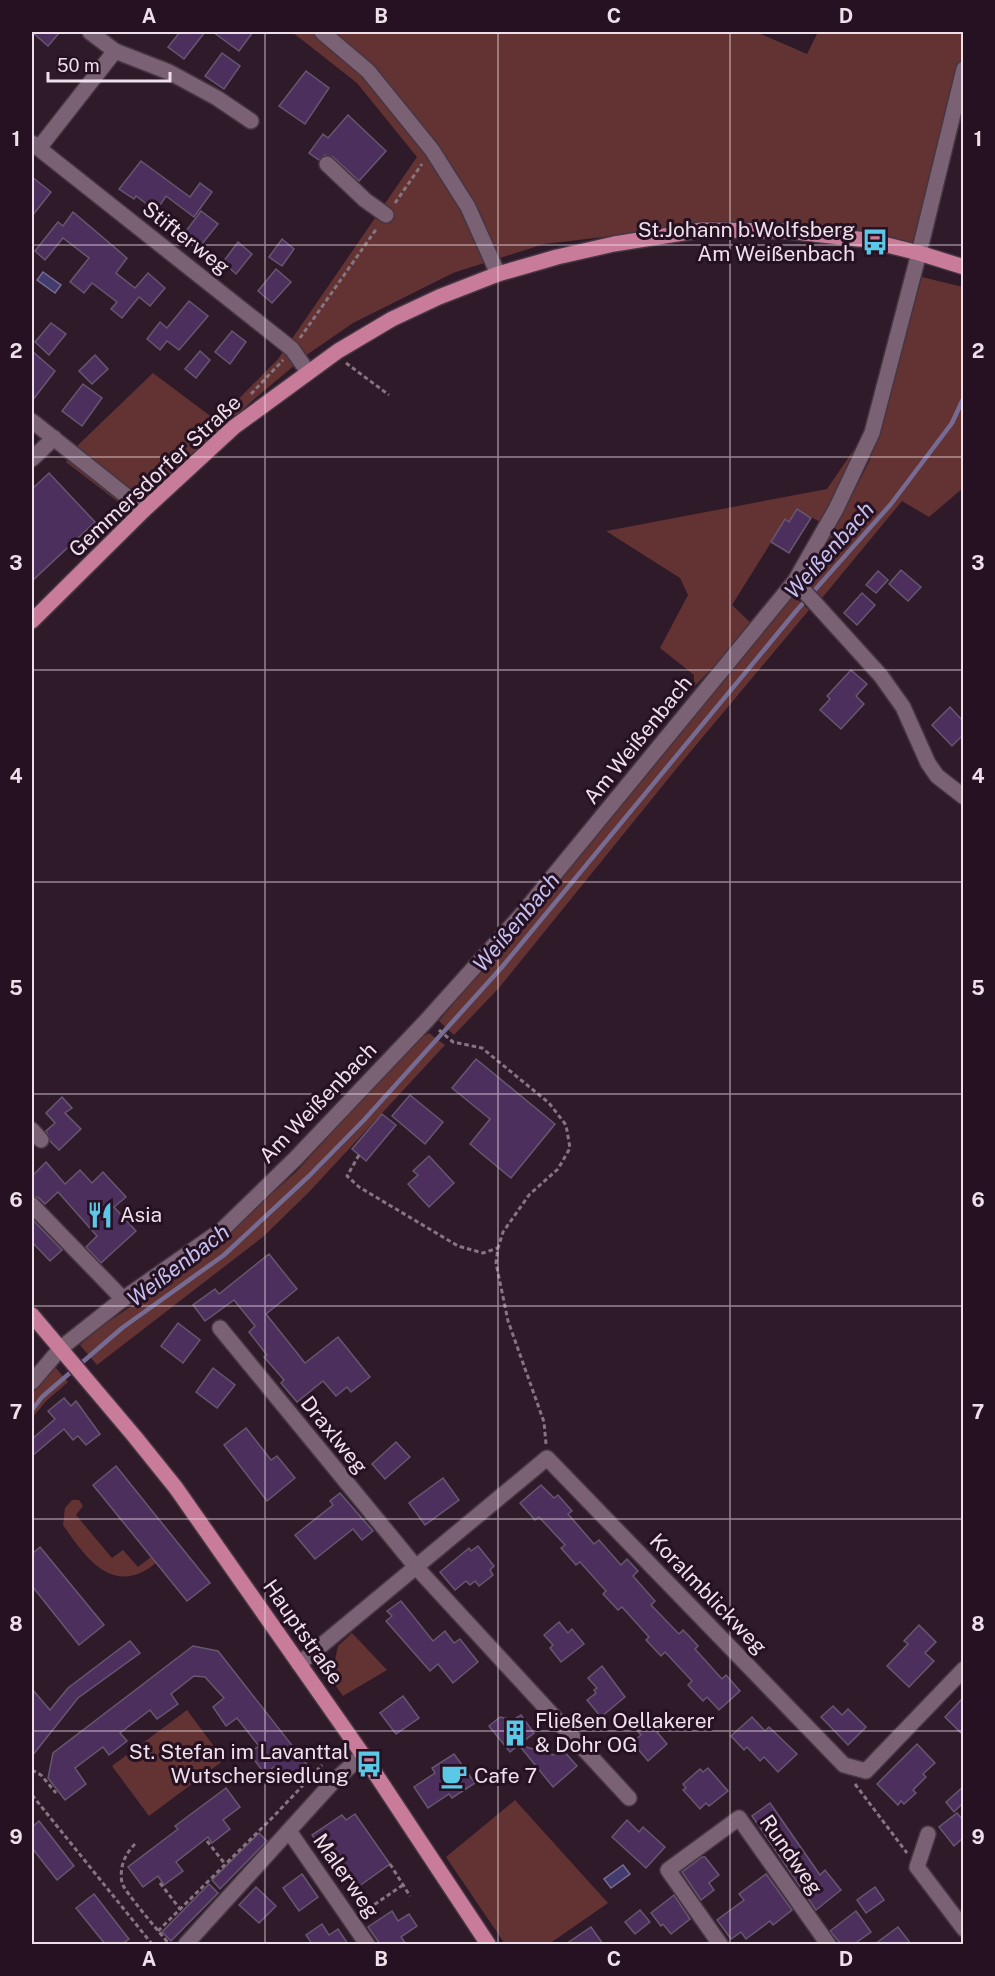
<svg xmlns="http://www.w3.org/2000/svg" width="995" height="1976" viewBox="0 0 995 1976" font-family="'Public Sans',sans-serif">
  <rect width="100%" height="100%" fill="#2f1a2a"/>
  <!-- green -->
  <g fill="#623332">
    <path d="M292,32H756L807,54L818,32H963V95L922,246L688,227L544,244L453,273L353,323L308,354L252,401L180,468L118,515L117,501L66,462L77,446L153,373L217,421L278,359L417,157L357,83Z"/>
    <path d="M922,277L963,287V488L929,517L902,501L822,598L807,581L870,460Z"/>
    <path d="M855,448L822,523L797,509L789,522L785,520L732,605L753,625L694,687V675L660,648L688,595L680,578L606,531L827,489Z"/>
    <path d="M792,598L798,600L809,610L681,763L498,989L454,1035L439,1021Z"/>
    <path d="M429,1033L445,1045L310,1191L264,1236L97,1365L80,1345L100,1327L141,1300L231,1230L296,1172L416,1041Z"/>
    <path d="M55,1367L68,1382L46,1401L32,1418V1394Z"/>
    <path d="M72,1500H79L83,1506L76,1515L112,1558L123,1550L138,1567L151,1557L156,1563C113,1598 86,1558 63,1525L65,1508Z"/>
    <path d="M352,1633L387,1670L343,1696L331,1679L338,1646Z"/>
    <path d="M187,1710L224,1760L149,1816L112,1766Z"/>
    <path d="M515,1800L608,1903L549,1944H505L446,1857Z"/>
  </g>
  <!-- water -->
  <g fill="#433b6e" stroke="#766c93" stroke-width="1.5">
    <path d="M43,272L61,285L55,293L37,280Z"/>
    <path d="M623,1865L630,1874L611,1888L604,1879Z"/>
  </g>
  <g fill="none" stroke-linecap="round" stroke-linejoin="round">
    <!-- stream -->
    <path stroke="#766c93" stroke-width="4.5" d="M32,1410L42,1397L122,1328L224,1255L309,1176L364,1120L502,967L797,610L891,504L952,423L964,397"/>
  </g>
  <!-- building -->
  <g fill="#4d2f5e" stroke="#66576f" stroke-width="1.5">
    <path d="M32,32H60L48,46Z"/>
    <path d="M180,32H205L184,59L168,47Z"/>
    <path d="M213,32H253L239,51Z"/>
    <path d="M222,53L240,66L224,89L205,76Z"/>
    <path d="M306,71L329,88L305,124L279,106Z"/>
    <path d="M348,115L386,151L359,181L333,157L325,155L319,160L309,153L323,134L328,138Z"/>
    <path d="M141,161L190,197L200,183L212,192L194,217L166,196L156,211L136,196L134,199L119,189Z"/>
    <path d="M32,177L51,192L32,216Z"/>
    <path d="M201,211L218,224L202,244L186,231Z"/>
    <path d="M73,212L127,258L116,273L135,288L148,273L165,288L150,306L139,297L122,318L111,309L117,302L92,283L84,293L70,282L89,258L63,238L45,260L35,251L58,222L63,226Z"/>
    <path d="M282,239L294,249L282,266L269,257Z"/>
    <path d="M238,242L252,254L236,274L223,262Z"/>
    <path d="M276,269L291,282L272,303L258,291Z"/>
    <path d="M189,301L208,316L179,350L167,341L160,350L147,339L160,322L167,328Z"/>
    <path d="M51,323L66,334L49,355L35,342Z"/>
    <path d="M232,331L246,342L230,364L215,352Z"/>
    <path d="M32,351L55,371L32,401Z"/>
    <path d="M200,351L210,360L196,378L185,369Z"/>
    <path d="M95,355L108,369L92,384L79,371Z"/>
    <path d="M83,384L102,398L82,426L62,411Z"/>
    <path d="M49,473L95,522L32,581V489Z"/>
    <path d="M797,509L811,518L789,553L771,542L785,519L789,522Z"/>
    <path d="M901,570L921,587L908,601L889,584Z"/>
    <path d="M878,571L888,580L876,593L866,585Z"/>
    <path d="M862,593L875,605L857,625L844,613Z"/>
    <path d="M851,670L867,684L856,696L864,704L841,729L820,710L830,699L827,696Z"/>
    <path d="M950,707L963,721V735L952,746L932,725Z"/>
    <path d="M476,1059L555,1124L511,1178L470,1144L490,1119L452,1088Z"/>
    <path d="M410,1095L443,1122L425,1144L392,1116Z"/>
    <path d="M62,1097L72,1108L65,1113L81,1129L59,1150L50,1141L46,1131L55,1123L46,1113Z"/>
    <path d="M382,1114L396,1125L366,1161L352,1149Z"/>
    <path d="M429,1156L454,1183L429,1207L408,1184L418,1175L413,1171Z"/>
    <path d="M46,1162L65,1184L80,1170L92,1183L103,1172L126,1197L114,1207L136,1231L101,1263L86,1247L97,1236L58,1192L45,1204L39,1198L32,1196V1176Z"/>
    <path d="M32,1219L62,1250L50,1261L32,1242Z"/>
    <path d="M269,1254L297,1289L266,1314L305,1363L338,1337L370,1377L351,1392L347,1387L336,1396L323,1381L297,1402L281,1383L284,1380L264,1357L267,1355L249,1332L255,1326L234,1300L205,1321L193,1305L215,1289L219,1294Z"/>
    <path d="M178,1323L200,1340L183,1363L161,1346Z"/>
    <path d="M213,1368L235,1385L217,1408L196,1392Z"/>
    <path d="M64,1398L71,1406L76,1401L100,1434L86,1445L78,1436L73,1440L64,1429L32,1456V1439L55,1419L48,1411Z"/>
    <path d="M246,1428L271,1460L277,1456L295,1478L267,1501L224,1445Z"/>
    <path d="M396,1442L410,1457L385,1479L372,1464Z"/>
    <path d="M116,1466L210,1583L187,1601L93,1485Z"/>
    <path d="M443,1478L459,1500L425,1525L409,1503Z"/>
    <path d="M541,1485L554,1498L558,1495L572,1511L568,1514L594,1544L599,1540L621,1565L627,1559L638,1571L633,1576L655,1601L651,1605L679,1634L683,1630L688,1635L698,1646L695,1649L722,1679L726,1675L740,1691L719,1710L707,1697L703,1701L688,1685L692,1681L665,1652L661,1656L646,1640L649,1637L622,1607L618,1610L603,1594L606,1591L580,1562L576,1565L561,1548L565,1545L539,1517L535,1520L520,1503Z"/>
    <path d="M340,1493L373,1531L362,1540L353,1529L315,1559L295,1535L333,1505L330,1501Z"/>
    <path d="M478,1546L494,1566L490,1570L493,1575L479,1586L475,1581L470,1585L466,1581L455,1590L440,1572L469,1548L471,1551Z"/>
    <path d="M40,1547L104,1625L79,1645L32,1586V1554Z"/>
    <path d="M401,1601L433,1641L445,1631L454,1643L460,1639L478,1662L453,1683L438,1664L430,1671L386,1621L392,1616L387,1611Z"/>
    <path d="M559,1622L568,1633L572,1629L584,1644L561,1662L550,1648L553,1645L544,1635Z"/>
    <path d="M919,1625L936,1642L925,1653L934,1661L909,1687L887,1666L908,1644L904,1641Z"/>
    <path d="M130,1641L140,1653L78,1698L32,1756V1689L50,1710L68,1688Z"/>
    <path d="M193,1646L218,1651L309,1767L288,1783L275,1766L265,1774L249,1753L259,1746L237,1718L226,1726L213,1707L224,1698L205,1677L194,1676L171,1694L178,1704L157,1719L150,1710L120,1733L127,1741L109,1755L103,1747L75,1768L86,1784L65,1800L48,1778L53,1753Z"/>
    <path d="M602,1666L625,1697L601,1717L587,1700L596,1693L594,1690L597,1688L588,1678Z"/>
    <path d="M403,1696L419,1718L396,1734L380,1713Z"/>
    <path d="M963,1698V1735L945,1717Z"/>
    <path d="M833,1706L842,1715L848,1709L866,1727L848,1745L821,1717Z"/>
    <path d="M521,1715L534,1733L510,1752L489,1726L500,1717L513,1720Z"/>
    <path d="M650,1715L662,1728L657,1732L667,1744L648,1761L632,1742L641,1735L635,1728Z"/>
    <path d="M752,1717L765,1731L769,1727L797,1754L778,1772L764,1757L760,1761L747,1747L744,1750L731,1736Z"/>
    <path d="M917,1744L935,1763L923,1774L926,1777L913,1790L916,1793L904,1804L901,1801L898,1805L877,1784Z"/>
    <path d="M519,1745L554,1755L562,1749L577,1766L553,1787Z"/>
    <path d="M454,1754L475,1783L452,1798L449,1794L428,1808L414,1787L435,1773L432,1768Z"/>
    <path d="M708,1768L728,1791L709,1806L706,1803L700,1809L683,1790L686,1788L683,1784L700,1769L703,1772Z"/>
    <path d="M963,1787V1803L954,1812L946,1802Z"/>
    <path d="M226,1788L240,1807L223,1820L230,1829L212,1843L208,1837L176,1862L183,1871L164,1885L158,1876L143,1887L128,1867L178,1829L175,1826Z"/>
    <path d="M770,1803L820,1875L825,1870L841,1890L816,1910L752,1816Z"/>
    <path d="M957,1813L963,1820V1838L954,1846L939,1827Z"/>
    <path d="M355,1814L390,1864L355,1889L324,1843L320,1846L312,1835L342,1815L346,1820Z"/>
    <path d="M627,1820L639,1832L643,1827L665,1847L646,1868L612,1837Z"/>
    <path d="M39,1821L74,1866L57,1880L32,1848V1827Z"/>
    <path d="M259,1833L267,1841L220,1889L212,1880Z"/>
    <path d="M702,1857H705L719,1875L709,1883L714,1890L701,1900L682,1872Z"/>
    <path d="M302,1874L318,1897L299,1911L283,1888Z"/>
    <path d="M766,1874L792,1910L773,1925L770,1921L746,1939L741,1932L731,1939L717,1920L744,1900L739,1894Z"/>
    <path d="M209,1884L218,1893L171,1941L162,1932Z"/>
    <path d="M256,1887L276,1906L259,1923L239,1905Z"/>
    <path d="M875,1887L884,1900L866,1913L857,1900Z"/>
    <path d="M94,1894L129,1939L122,1944H105L76,1908Z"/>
    <path d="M674,1895L690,1919L671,1934L663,1924L661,1926L651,1913Z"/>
    <path d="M640,1910L650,1922L635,1934L625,1922Z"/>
    <path d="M392,1911L398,1921L409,1914L417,1926L401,1937L406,1944H380L368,1927Z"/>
    <path d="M856,1911L871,1932L854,1944H841L830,1931Z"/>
    <path d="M322,1924L329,1935L338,1929L348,1944H312L306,1935Z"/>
    <path d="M591,1927L603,1944H566Z"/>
    <path d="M898,1927L911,1944H875Z"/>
  </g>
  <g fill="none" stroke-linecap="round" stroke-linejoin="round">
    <!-- minor casing -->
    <g stroke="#463542" stroke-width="18">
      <g id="minor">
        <path d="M90,32L115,51"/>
        <path d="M322,32L368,71L432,150L468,207L498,274"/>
        <path d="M32,143L292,349L308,372"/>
        <path d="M39,148L115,51L169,72L217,98L251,121"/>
        <path d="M327,164L365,200L386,215"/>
        <path d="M32,421L144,510"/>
        <path d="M32,459L54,438"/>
        <path d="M795,581L881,676L903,707L928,763L937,776L964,797"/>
        <path d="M32,1130L41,1140"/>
        <path d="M32,1205L123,1299"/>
        <path d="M220,1328L416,1567L629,1798"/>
        <path d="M32,1382L61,1348L71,1340L123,1299L223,1229L296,1158L427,1020L522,914L795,581L836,509L872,433L919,253L964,69"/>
        <path d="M299,1664L547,1458L844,1765L866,1771L964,1669"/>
        <path d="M289,1831L367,1944"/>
        <path d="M928,1834L917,1867L964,1929"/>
        <path d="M186,1944L333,1782L363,1755"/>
        <path d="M720,1944L668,1870L739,1818L828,1944"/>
      </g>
    </g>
    <!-- major casing -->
    <g stroke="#463542" stroke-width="18">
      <g id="major">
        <path d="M32,621L144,510L234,427L338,351L392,319L439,297L498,274L557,257L614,244L702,230L786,231L867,240L919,253L964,267"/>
        <path d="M32,1315L135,1437L176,1488L363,1755L488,1944"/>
      </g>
    </g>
    <!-- path -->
    <g stroke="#877482" stroke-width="3" stroke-dasharray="4.5 3" stroke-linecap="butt">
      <path d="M395,203L422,164"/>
      <path d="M300,338L377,228"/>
      <path d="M346,363L389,395"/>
      <path d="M251,394L283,360"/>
      <path d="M439,1030L453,1042L482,1048L549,1103L566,1125L570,1148L558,1169L529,1195L503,1232L498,1248L496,1263L508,1321L544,1422L546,1444"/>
      <path d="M359,1155L347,1176L359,1187L458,1246L483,1253L498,1248"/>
      <path d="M326,1678L331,1658"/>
      <path d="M32,1770L41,1775L56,1793"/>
      <path d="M855,1784L907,1853"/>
      <path d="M32,1795L152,1944"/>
      <path d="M207,1841L225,1864"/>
      <path d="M135,1844C125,1854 119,1867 122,1883C124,1891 161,1934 169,1944"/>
      <path d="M390,1864L410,1896"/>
      <path d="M160,1883L180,1909"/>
      <path d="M362,1913L403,1885"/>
      <path d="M158,1931L274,1816L322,1765"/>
    </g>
    <!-- minor -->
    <use href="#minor" stroke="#7a6174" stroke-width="15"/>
    <!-- major -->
    <use href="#major" stroke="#c87c9a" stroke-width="15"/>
  </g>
  <!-- grid -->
  <path fill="none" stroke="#eedfea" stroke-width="1.5" stroke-opacity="0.55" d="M265,32V1944M498,32V1944M730,32V1944M32,245H964M32,457H964M32,670H964M32,882H964M32,1094H964M32,1306H964M32,1519H964M32,1731H964"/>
  <!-- icons -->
  <defs>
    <g id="bus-bare" transform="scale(2.07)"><path d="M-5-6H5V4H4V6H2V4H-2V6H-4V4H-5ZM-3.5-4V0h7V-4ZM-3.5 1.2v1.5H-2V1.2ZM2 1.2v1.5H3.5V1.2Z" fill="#5bc8e7" stroke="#251121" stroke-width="2.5" paint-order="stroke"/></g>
    <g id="restaurant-bare" transform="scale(2.07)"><path d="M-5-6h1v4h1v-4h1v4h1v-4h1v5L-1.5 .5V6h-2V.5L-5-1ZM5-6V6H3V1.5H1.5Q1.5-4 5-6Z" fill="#5bc8e7" stroke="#251121" stroke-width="2.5" paint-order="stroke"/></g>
    <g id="building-bare" transform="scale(2.07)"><path d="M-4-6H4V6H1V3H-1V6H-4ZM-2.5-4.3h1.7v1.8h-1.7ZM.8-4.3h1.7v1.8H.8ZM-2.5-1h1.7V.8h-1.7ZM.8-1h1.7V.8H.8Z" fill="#5bc8e7" stroke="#251121" stroke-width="2.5" paint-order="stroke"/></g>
    <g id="cafe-bare" transform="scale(2.07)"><path d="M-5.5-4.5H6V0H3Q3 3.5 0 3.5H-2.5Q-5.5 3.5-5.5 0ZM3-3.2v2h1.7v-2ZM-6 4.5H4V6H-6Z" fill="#5bc8e7" stroke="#251121" stroke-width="2.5" paint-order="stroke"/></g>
  </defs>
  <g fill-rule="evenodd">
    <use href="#bus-bare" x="875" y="242"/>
    <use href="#restaurant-bare" x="100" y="1215"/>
    <use href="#building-bare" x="515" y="1733"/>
    <use href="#bus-bare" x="369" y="1764"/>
    <use href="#cafe-bare" x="454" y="1776"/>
  </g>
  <g text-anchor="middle" stroke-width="6" stroke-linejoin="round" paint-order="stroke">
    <!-- poi labels -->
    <g font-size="21" fill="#eedfea" stroke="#251121" text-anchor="start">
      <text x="855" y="237" text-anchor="end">St.Johann b.Wolfsberg<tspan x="855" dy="24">Am Weißenbach</tspan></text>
      <text x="120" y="1222">Asia</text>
      <text x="535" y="1728">Fließen Oellakerer<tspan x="535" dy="24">&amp; Dohr OG</tspan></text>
      <text x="349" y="1759" text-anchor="end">St. Stefan im Lavanttal<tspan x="349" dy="24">Wutschersiedlung</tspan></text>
      <text x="474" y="1783">Cafe 7</text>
    </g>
    <!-- street labels -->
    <g font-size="21" fill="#eedfea" stroke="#251121">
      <text transform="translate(186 238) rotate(38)" y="7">Stifterweg</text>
      <text transform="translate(155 476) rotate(-43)" y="7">Gemmersdorfer Straße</text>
      <text transform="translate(638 740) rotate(-51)" y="7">Am Weißenbach</text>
      <text transform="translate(318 1103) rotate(-46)" y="7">Am Weißenbach</text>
      <text transform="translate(334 1435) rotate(51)" y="7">Draxlweg</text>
      <text transform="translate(708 1594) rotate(46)" y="7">Koralmblickweg</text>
      <text transform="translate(303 1632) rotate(55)" y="7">Hauptstraße</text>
      <text transform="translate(791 1855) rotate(55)" y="7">Rundweg</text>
      <text transform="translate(346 1876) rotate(55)" y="7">Malerweg</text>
    </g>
    <!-- water labels -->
    <g font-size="22" font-style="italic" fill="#c4c0f1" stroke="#251121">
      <text transform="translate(829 550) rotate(-48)" y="8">Weißenbach</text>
      <text transform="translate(516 922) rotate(-50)" y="8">Weißenbach</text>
      <text transform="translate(178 1265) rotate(-37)" y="8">Weißenbach</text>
    </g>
  </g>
  <!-- border -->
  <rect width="995" height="1976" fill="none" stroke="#251121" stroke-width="66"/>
  <!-- scale -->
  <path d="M48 72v9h122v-9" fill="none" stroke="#eedfea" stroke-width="3"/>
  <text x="57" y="72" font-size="18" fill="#eedfea" stroke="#251121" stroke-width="4.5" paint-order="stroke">50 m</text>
  <rect x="33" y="33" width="929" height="1910" fill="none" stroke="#eedfea" stroke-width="2"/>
  <g font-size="20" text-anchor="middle" font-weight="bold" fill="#eedfea">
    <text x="149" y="23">A</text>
    <text x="381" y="23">B</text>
    <text x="614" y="23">C</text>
    <text x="846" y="23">D</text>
    <text x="16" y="146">1</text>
    <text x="978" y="146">1</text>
    <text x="16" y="358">2</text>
    <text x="978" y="358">2</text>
    <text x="16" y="570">3</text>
    <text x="978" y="570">3</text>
    <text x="16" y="783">4</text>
    <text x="978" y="783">4</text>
    <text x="16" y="995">5</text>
    <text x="978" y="995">5</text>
    <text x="16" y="1207">6</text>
    <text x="978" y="1207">6</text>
    <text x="16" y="1419">7</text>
    <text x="978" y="1419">7</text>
    <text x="16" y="1631">8</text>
    <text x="978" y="1631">8</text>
    <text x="16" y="1844">9</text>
    <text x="978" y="1844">9</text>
    <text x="149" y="1966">A</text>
    <text x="381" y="1966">B</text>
    <text x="614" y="1966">C</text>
    <text x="846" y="1966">D</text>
  </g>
</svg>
